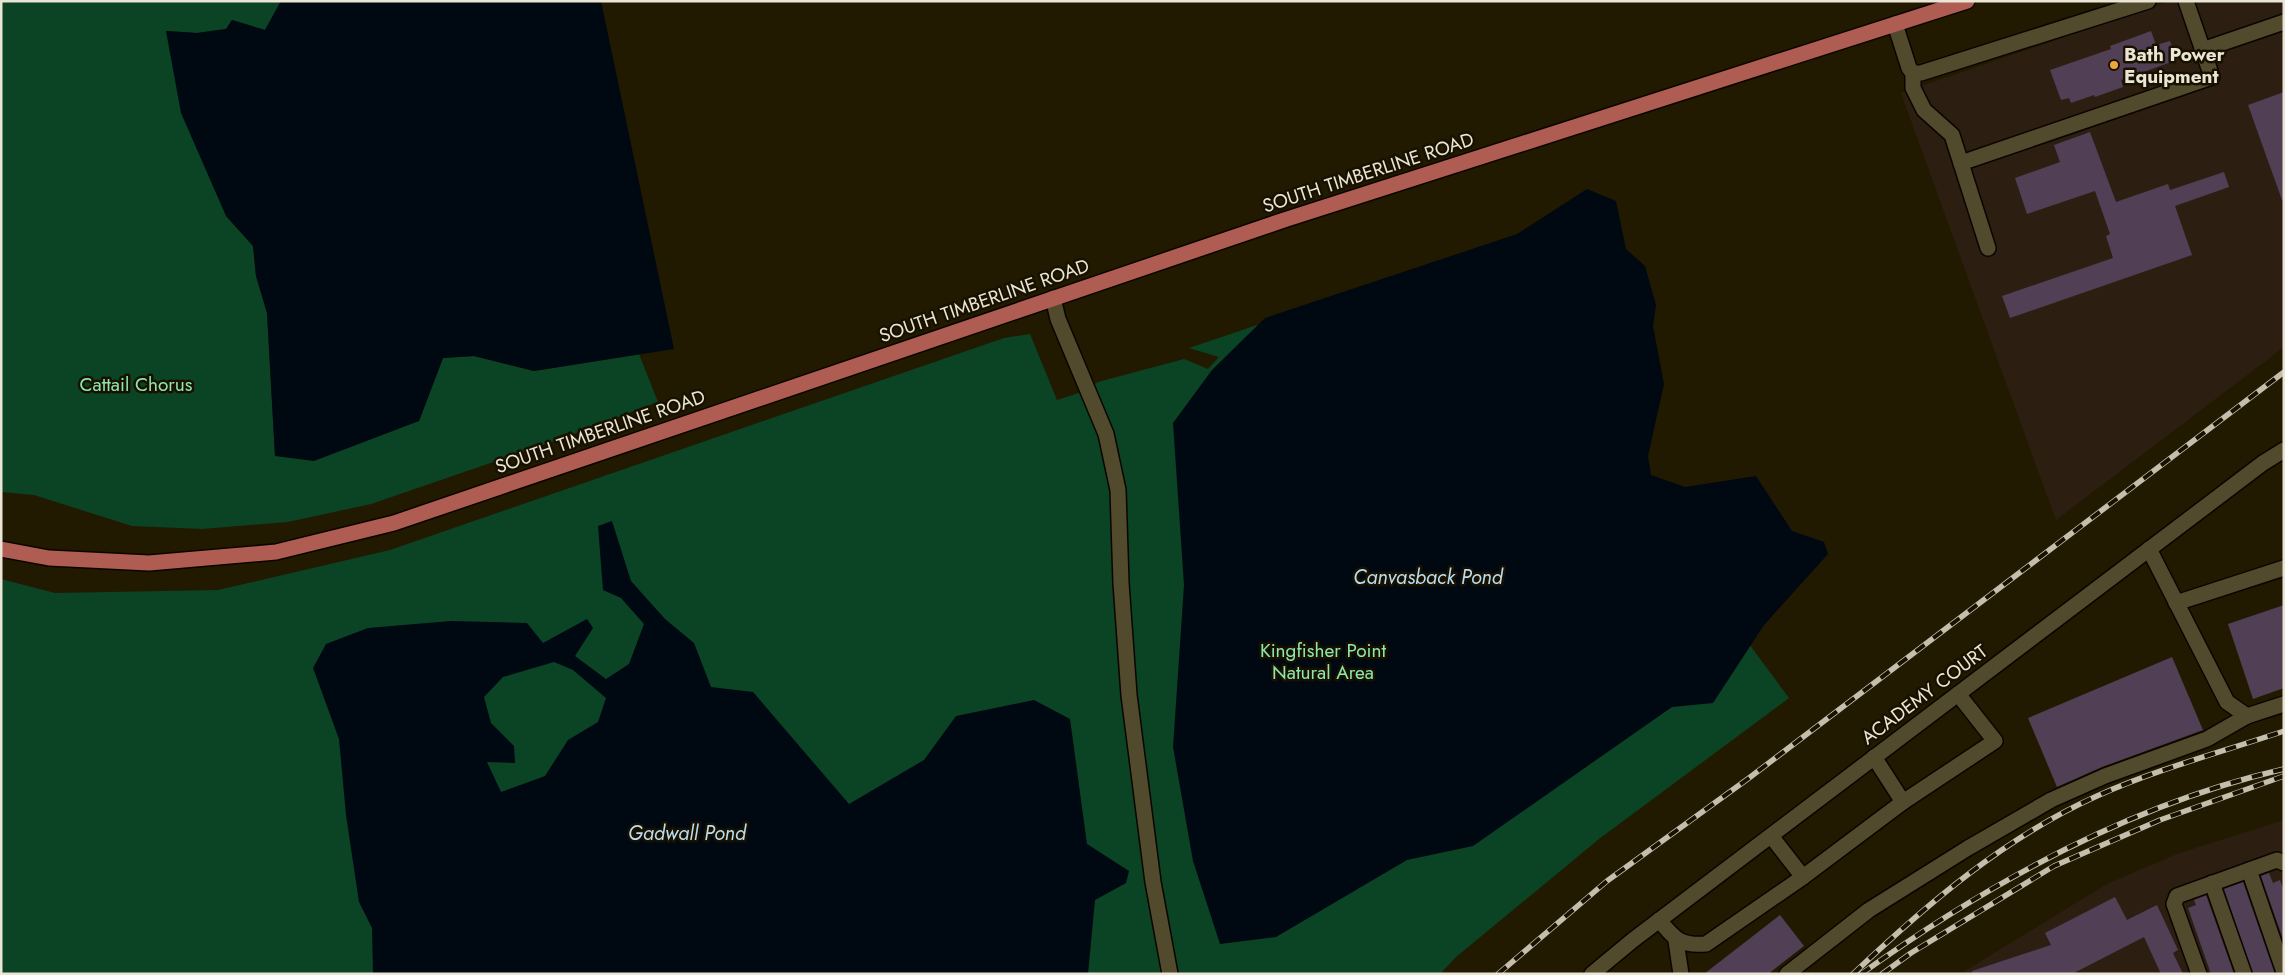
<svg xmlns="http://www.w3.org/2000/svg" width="2285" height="975" viewBox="0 0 2285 975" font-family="Jost,sans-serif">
  <rect width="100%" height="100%" fill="#221a00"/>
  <!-- commercial -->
  <g fill="#2c1f12">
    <path d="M2170,1H2284V347L2056,520L1901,93Z"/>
    <path d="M2284,820V974H1960L2107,884L2177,854Z"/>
  </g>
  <!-- green -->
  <g fill="#0b4325">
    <path d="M1,1H281L265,30L232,20L226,29L197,33L166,31L226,216L253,246L256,276L267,313L275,456L419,421L443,358L474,356L534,371L639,354L658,402L560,439L371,504L288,522L202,529L132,526L34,495L1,492Z"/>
    <path d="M1575,218L1626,478L1789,698L1599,839L1456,957L1440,974H1V579L55,593L218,590L390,550L1004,338L1030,334L1057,400L1076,394L1098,382L1184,359L1208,369L1219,357L1189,348Z"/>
  </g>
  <!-- water -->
  <g fill="#000812" fill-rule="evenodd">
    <path d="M281,1H601L674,349L534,371L474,356L443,358L419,421L314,461L275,456L267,313L256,276L253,246L226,216L181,113L166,31L197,33L226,29L232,20L265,30Z"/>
    <path d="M1587,189L1616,201L1626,249L1645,266L1656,305L1653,326L1664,384L1648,456L1651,475L1685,487L1756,476L1792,531L1824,542L1828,554L1764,625L1713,703L1672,707L1473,846L1407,860L1276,937L1220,944L1193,861L1173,747L1184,585L1173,423L1212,370L1265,318L1517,234Z"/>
    <path d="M612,521L631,581L665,619L694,643L711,687L753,692L849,804L924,760L956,716L1034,700L1070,719L1087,844L1129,871L1126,883L1095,900L1088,974H373L372,928L359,902L346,815L339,739L313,668L326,644L368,628L451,621L527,623L543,643L587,619L593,628L575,656L606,679L629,664L644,624L621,598L603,590L598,526ZM554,662L573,670L606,698L598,722L568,740L545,776L501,792L487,762L515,763L514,746L491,723L484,697L503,677Z"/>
  </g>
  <!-- building -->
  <g fill="#513f56">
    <path d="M2151,31L2156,45L2170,41L2177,60L2121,80L2123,87L2095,97L2094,95L2071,103L2069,98L2061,100L2050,70L2111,49L2110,46Z"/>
    <path d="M2284,92V200H2282L2248,105Z"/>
    <path d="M2090,132L2116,202L2168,184L2170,190L2224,172L2229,187L2175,206L2192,255L2010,318L2002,296L2113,258L2106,236L2110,234L2095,191L2027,214L2015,178L2060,162L2054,145Z"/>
    <path d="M2284,605V688L2253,699L2228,624Z"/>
    <path d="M2172,657L2203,730L2102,767L2057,787L2028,718Z"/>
    <path d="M2269,873L2273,883L2280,880L2284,891V942L2261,876Z"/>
    <path d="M2243,882L2275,974H2253L2224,889Z"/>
    <path d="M2206,895L2234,974H2211L2188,908L2196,905L2194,900Z"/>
    <path d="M2115,897L2127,920L2157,905L2178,950L2173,953L2183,974H2161L2144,937L2072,974H1972V971L2051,945L2045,933Z"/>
    <path d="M1780,915L1804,946L1768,974H1704Z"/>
  </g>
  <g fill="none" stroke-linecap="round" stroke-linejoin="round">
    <!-- minor casing -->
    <g stroke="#0b0500" stroke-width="18">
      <g id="minor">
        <path d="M1895,24L1909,68L1913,73H1921L2148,1"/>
        <path d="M2202,50L2284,22"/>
        <path d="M1913,73V88L1924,110L1952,135L1988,248"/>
        <path d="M1961,163L2212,77L2186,1"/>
        <path d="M1053,298L1058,319L1106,434L1118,490L1121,583L1129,695L1153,882L1170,974"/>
        <path d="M2149,549L2227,702L2247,716L2284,704"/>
        <path d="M2176,603L2284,568"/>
        <path d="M1874,757L1903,802L1995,741L1958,694"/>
        <path d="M1771,836L1803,877L1903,802"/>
        <path d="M2249,870L2284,972"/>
        <path d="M2212,883L2244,974"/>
        <path d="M1659,920C1675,939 1680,946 1706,944L1803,877"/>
        <path d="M1676,941L1681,974"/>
        <path d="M1592,974L1633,940L2263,463L2284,450"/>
        <path d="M1787,974L1869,910L1968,848L2051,800L2105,776L2207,739L2247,716"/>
        <path d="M2199,974L2174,904L2177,896L2277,860L2284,863"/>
      </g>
    </g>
    <!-- major casing -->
    <g stroke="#0b0500" stroke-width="18">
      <path id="major" d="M1,549L49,558L149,563L276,552L394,523L1284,220L1967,1"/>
    </g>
    <!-- minor -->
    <use href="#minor" stroke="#524a2c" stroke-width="15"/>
    <!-- major -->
    <use href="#major" stroke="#af5c52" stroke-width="15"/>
    <!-- rail casing -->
    <g stroke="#c4beac" stroke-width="5.5">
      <g id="rail">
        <path d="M1498,974L1607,881L1749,778L2284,372"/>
        <path d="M1853,974C1926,905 2005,837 2097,796C2157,769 2222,752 2284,731"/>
        <path d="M1861,974C1988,883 2131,804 2284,769"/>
        <path d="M1882,974L1911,953L2054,866L2160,820L2284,776"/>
      </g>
    </g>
    <!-- rail -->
    <use href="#rail" stroke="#191100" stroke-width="4" stroke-dasharray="11" stroke-linecap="butt"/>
  </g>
  <!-- markers -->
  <circle fill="#efa73d" stroke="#191100" stroke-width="2" cx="2114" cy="65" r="5"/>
  <g text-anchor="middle" stroke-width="5" stroke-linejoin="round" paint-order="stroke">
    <!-- poi labels -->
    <g font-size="19" font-weight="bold" fill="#eae5d4" stroke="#191100" text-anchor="start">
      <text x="2124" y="61">Bath Power<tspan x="2124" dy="22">Equipment</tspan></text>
    </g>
    <!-- street labels -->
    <g font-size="19" fill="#eae5d4" stroke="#191100">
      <text transform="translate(1368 172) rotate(-18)" y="7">SOUTH TIMBERLINE ROAD</text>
      <text transform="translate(984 300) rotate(-19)" y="7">SOUTH TIMBERLINE ROAD</text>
      <text transform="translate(600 431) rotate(-19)" y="7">SOUTH TIMBERLINE ROAD</text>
      <text transform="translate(1924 694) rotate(-37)" y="7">ACADEMY COURT</text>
    </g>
    <!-- park labels -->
    <g font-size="19" fill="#8de8ad" stroke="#191100">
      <text x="136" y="391">Cattail Chorus</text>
      <text x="1323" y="657">Kingfisher Point<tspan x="1323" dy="22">Natural Area</tspan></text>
    </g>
    <!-- water labels -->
    <g font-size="20" font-style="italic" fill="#b9def2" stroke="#191100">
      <text x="1428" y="584">Canvasback Pond</text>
      <text x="687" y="840">Gadwall Pond</text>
    </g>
  </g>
  <!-- border -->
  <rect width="2285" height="975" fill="none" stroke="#eae5d4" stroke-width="5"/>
</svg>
